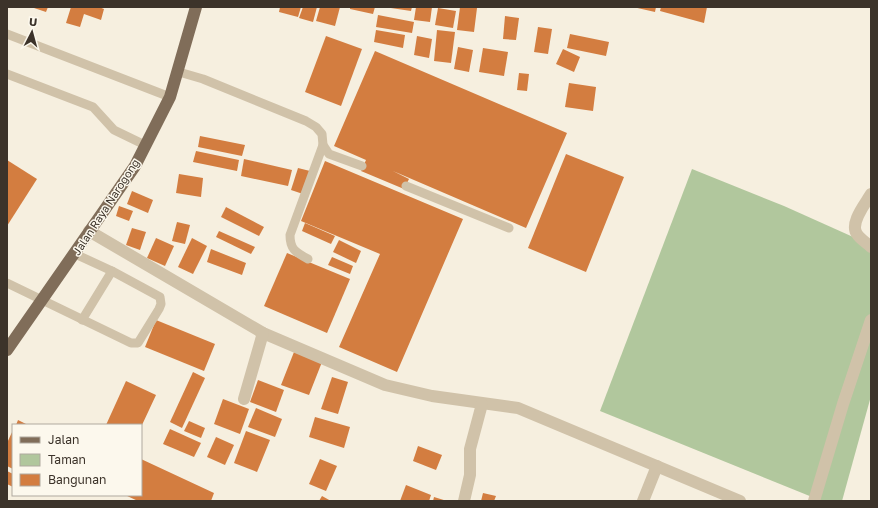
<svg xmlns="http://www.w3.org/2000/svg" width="878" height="508" viewBox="0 0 878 508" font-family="'Golos Text',sans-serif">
  <rect width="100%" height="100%" fill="#f6efdf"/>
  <!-- green -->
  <path fill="#b1c79d" d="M692,169L784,206L871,245V396L842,501H822L600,411Z"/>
  <!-- building -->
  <g fill="#d37d40">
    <path d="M31,7H48L46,12Z"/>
    <path d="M71,7H99L104,9L101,20L84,14L80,27L66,23Z"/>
    <path d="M280,7H301L298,17L279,12Z"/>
    <path d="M303,7H317L313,22L299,18Z"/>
    <path d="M320,7H340L335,26L316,21Z"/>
    <path d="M350,7H375L373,14L350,9Z"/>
    <path d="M384,7H412L411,11Z"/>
    <path d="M416,7H432L430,22L414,20Z"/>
    <path d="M460,7L477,8L474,32L457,30Z"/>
    <path d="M633,7H656L655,12Z"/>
    <path d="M661,7H707L704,23L660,11Z"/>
    <path d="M438,8L456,11L453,28L435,25Z"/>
    <path d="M378,15L414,22L412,33L376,27Z"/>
    <path d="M505,16L519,18L516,40L503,39Z"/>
    <path d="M538,27L552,29L548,54L534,52Z"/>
    <path d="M376,30L405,35L403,48L374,42Z"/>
    <path d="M437,30L455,32L451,63L434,61Z"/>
    <path d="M570,34L609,42L606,56L567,48Z"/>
    <path d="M326,36L362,49L341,106L305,92Z"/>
    <path d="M417,36L432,39L429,58L414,55Z"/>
    <path d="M458,47L473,50L469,72L454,69Z"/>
    <path d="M483,48L508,52L504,76L479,72Z"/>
    <path d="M563,49L580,57L574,72L556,64Z"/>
    <path d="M375,51L567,133L526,228L393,171L409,179L404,189L361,171L366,160L334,146Z"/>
    <path d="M519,73L529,74L527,91L517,90Z"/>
    <path d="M569,83L596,87L593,111L565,107Z"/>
    <path d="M200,136L245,145L242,156L198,147Z"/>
    <path d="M196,151L239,160L237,171L193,162Z"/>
    <path d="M566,154L624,177L586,272L528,248Z"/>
    <path d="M244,159L292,170L288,186L241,176Z"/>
    <path d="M7,160L37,179L7,226Z"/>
    <path d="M325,161L463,219L397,372L339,347L380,254L301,221Z"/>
    <path d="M298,168L310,171L303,194L291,190Z"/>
    <path d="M179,174L203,178L201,197L176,193Z"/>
    <path d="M132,191L153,200L148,213L127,204Z"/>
    <path d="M119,206L133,211L129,221L116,216Z"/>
    <path d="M226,207L264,227L259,236L221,217Z"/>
    <path d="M177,222L190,225L185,244L172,241Z"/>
    <path d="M305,223L335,236L331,244L302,231Z"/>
    <path d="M132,228L146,232L140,250L126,245Z"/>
    <path d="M219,231L255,247L251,254L216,237Z"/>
    <path d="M156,238L174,246L165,266L147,258Z"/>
    <path d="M192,238L207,246L193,274L178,267Z"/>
    <path d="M339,240L361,251L356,263L333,252Z"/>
    <path d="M211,249L246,263L242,275L207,262Z"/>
    <path d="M287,253L350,279L327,333L264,306Z"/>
    <path d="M332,257L353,266L350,274L328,265Z"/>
    <path d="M156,320L215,344L204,371L145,347Z"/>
    <path d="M294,352L322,362L309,395L281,385Z"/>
    <path d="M193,372L205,378L182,428L170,422Z"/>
    <path d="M332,377L348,382L338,414L321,409Z"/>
    <path d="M258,380L284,390L276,412L250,402Z"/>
    <path d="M126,381L156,395L142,425H106Z"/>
    <path d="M223,399L249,409L240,434L214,424Z"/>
    <path d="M256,408L282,419L275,437L248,427Z"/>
    <path d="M315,417L350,427L344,448L309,437Z"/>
    <path d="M18,420L28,425H16Z"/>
    <path d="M189,421L205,428L201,438L184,431Z"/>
    <path d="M170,429L201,443L194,457L163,444Z"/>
    <path d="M13,430V469L7,466V443Z"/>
    <path d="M246,431L270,440L257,472L234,463Z"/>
    <path d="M216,437L234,445L225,465L207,457Z"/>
    <path d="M418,446L442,455L436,470L413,461Z"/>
    <path d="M141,459L214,493L211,501H138L125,495H141Z"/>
    <path d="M320,459L337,466L326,491L309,484Z"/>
    <path d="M7,471L13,474V487L7,484Z"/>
    <path d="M406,485L431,495L429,501H400Z"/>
    <path d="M483,493L496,496L494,501H481Z"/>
    <path d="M322,496L331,501H319Z"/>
    <path d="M434,497L447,501H433Z"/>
  </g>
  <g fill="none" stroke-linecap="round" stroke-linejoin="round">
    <!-- lane -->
    <g stroke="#d0c2a9" stroke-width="9">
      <path d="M7,34L170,97"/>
      <path d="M179,72L203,79L306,121L316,127L322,134L323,145L329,154L362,166"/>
      <path d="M7,74L93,107L114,130L145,145"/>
      <path d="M406,186L509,228"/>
      <path d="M308,259C295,252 290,249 290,235L323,145"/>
      <path d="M7,283L131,343H138L159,309L161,304L160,297L112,271L75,254"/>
      <path d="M82,320L112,271"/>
    </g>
    <!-- street -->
    <g stroke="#d0c2a9" stroke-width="12">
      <path d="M871,194C866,203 849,223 857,234C860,239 867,243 871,247"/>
      <path d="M89,231L263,333L385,385L432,396L518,408L740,501"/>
      <path d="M244,399L263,333"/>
      <path d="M464,501L470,475V449L482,404"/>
      <path d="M643,501L657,466"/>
      <path d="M814,501L843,404L871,320"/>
    </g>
    <!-- primary -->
    <path stroke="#806d59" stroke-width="12" d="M7,350L135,166L170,97L196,7"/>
  </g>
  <g text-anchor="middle" stroke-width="3" stroke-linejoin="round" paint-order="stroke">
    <!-- street labels -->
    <g font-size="11" fill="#3c332a" stroke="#fcf8ed">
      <text transform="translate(106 207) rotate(-57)" y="4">Jalan Raya Narogong</text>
    </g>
  </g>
  <!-- border -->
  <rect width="878" height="508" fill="none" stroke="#3c332a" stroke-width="16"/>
  <!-- legend -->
  <rect x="12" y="424" width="130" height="72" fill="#fcf8ed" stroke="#afa99f"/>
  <rect x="20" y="437" width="20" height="6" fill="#806d59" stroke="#afa99f"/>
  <text x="48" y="444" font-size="12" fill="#3c332a">Jalan</text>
  <rect x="20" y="454" width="20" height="12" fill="#b1c79d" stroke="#afa99f"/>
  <text x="48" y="464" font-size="12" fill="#3c332a">Taman</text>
  <rect x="20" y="474" width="20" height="12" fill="#d37d40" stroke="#afa99f"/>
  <text x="48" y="484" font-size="12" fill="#3c332a">Bangunan</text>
  <!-- north arrow -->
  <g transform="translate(32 32) rotate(6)" stroke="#fcf8ed" stroke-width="3" paint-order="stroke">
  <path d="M0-3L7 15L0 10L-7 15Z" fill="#3c332a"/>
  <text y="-6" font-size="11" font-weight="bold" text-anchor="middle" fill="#3c332a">U</text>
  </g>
</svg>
